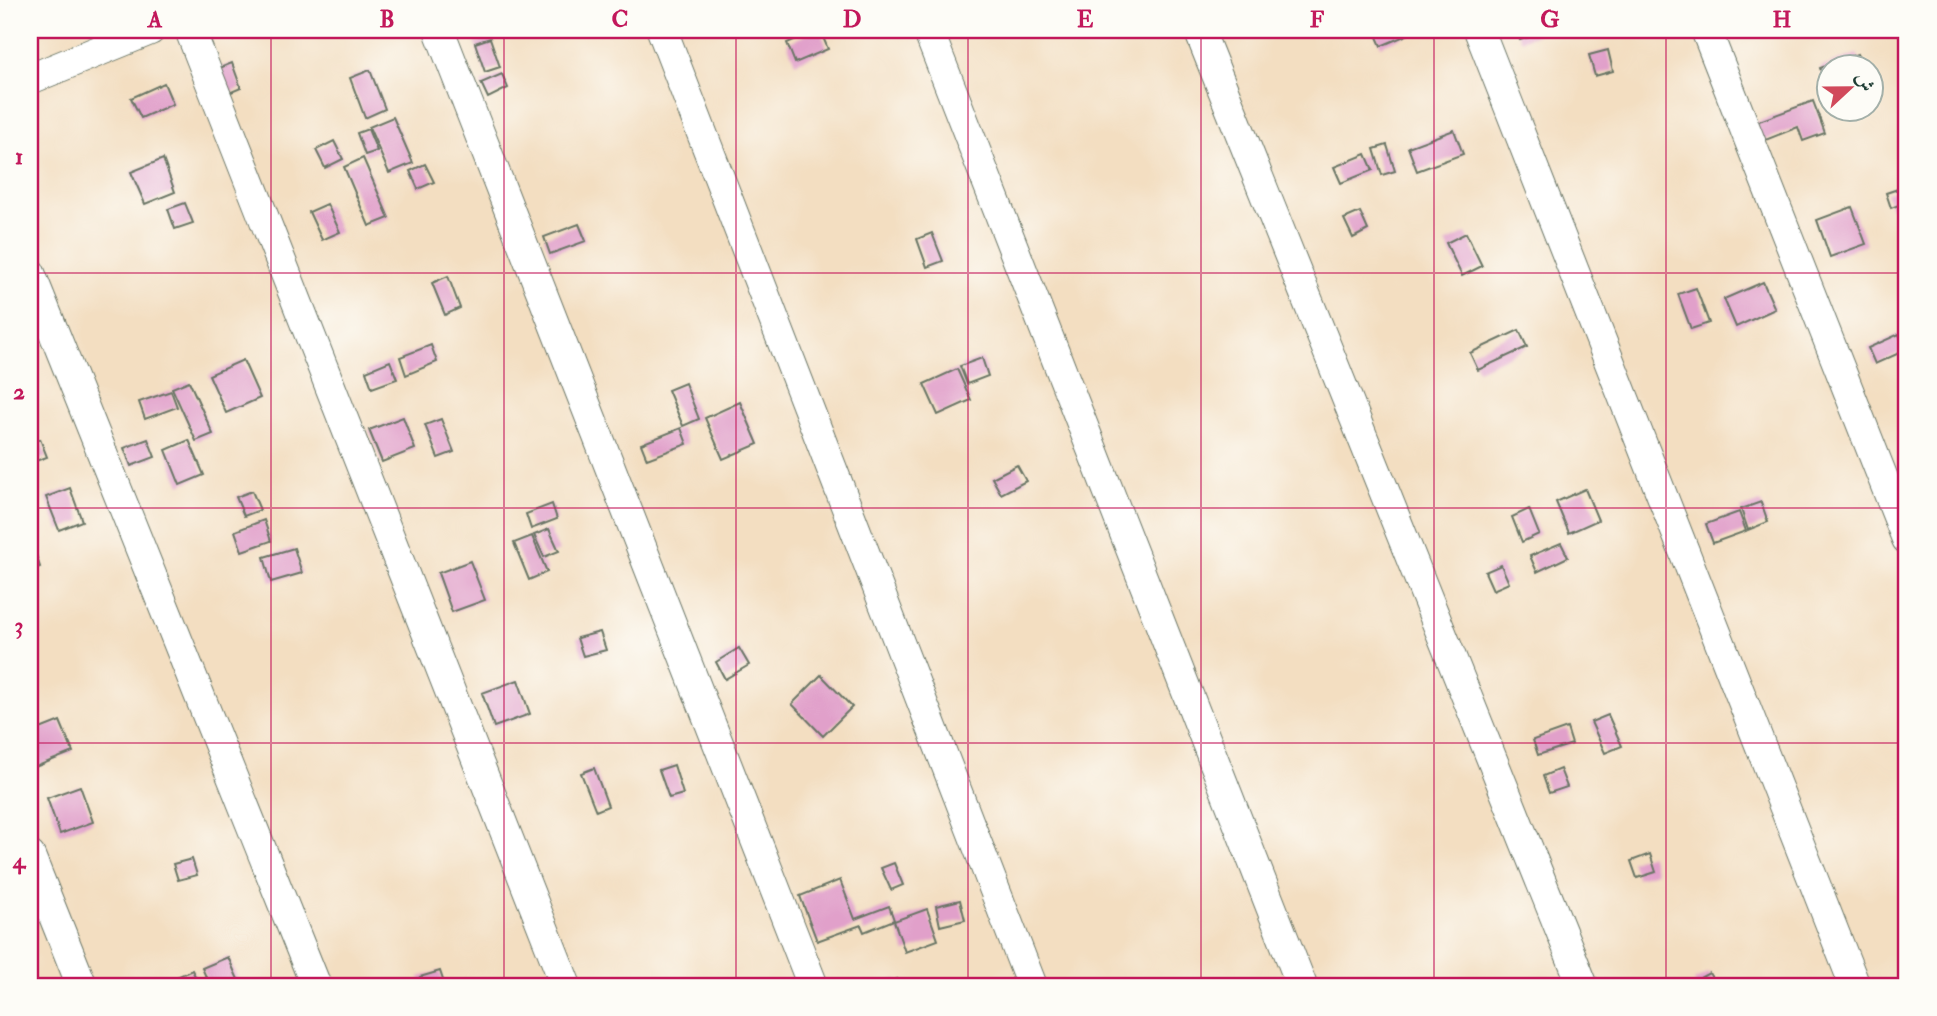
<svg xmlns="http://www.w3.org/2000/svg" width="1937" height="1016" viewBox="0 0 1937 1016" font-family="'IM FELL Double Pica',Amiri,serif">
  <rect width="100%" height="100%" fill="#fdfcf7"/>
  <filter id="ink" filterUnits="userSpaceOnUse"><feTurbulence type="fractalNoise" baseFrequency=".0143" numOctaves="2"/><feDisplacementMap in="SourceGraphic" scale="14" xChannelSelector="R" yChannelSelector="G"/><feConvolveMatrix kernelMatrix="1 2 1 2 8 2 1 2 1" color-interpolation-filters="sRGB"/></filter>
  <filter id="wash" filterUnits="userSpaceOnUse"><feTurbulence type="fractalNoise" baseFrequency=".00686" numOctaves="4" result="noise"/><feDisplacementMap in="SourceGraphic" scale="28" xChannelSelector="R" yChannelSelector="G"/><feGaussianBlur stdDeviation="1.57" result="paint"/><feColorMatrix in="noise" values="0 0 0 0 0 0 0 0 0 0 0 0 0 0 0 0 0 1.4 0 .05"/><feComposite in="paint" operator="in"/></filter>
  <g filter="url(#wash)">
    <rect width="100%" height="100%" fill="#f3dec1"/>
    <g id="blocks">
      <!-- building -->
      <g fill="#e1a0ca">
        <path d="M817,30H820L828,49L795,63L787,43Z"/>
        <path d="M1374,30H1413L1414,32L1381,46Z"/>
        <path d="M1516,30H1549L1520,40Z"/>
        <path d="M490,38L500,67L485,72L475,43Z"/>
        <path d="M1608,50L1613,71L1595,76L1589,55Z"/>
        <path d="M1857,54L1862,66H1828V90L1820,68Z"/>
        <path d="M232,63L241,88L222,96L212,71Z"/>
        <path d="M370,70L385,109L365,118L350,78Z"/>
        <path d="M502,74L508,88L488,98L481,83Z"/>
        <path d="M164,83L173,104L141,118L131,98Z"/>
        <path d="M1813,101L1825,133L1803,141L1798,127L1758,143L1751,124Z"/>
        <path d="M393,117L413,163L389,173L369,127Z"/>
        <path d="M368,129L377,151L365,155L357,133Z"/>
        <path d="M1454,130L1463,154L1417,171L1408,147Z"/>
        <path d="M334,141L343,159L325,168L316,150Z"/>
        <path d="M1387,145L1395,171L1382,175L1374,149Z"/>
        <path d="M1366,154L1373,170L1341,183L1334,167Z"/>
        <path d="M363,158L389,218L369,226L344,167Z"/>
        <path d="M163,159L175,192L145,204L131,172Z"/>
        <path d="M425,164L434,182L418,189L410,171Z"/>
        <path d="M1907,186V202L1891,208L1886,193Z"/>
        <path d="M185,203L193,223L175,229L168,209Z"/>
        <path d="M327,204L340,232L322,240L309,212Z"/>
        <path d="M1852,207L1866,244L1830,257L1817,220Z"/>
        <path d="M1360,212L1368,230L1353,238L1344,219Z"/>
        <path d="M579,224L586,241L550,254L544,237Z"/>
        <path d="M932,233L943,261L927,267L917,239Z"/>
        <path d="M1466,233L1482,266L1462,276L1446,243Z"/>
        <path d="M448,276L460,308L445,315L432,283Z"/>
        <path d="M1763,282L1775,309L1736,327L1724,299Z"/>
        <path d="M1696,288L1709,323L1691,329L1678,294Z"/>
        <path d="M1519,330L1527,347L1478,370L1470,353Z"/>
        <path d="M1899,334L1906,350L1875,364L1868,348Z"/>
        <path d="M431,345L437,362L406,375L400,357Z"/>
        <path d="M982,358L988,376L967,384L960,366Z"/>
        <path d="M243,360L260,398L226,413L209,375Z"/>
        <path d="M390,361L397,379L372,388L366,371Z"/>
        <path d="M957,369L971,400L938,415L924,384Z"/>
        <path d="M189,381L213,434L196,441L172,388Z"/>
        <path d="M685,383L699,419L683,426L668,390Z"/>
        <path d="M171,391L177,407L145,419L139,402Z"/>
        <path d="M740,402L758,444L723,459L705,418Z"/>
        <path d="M403,417L415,449L382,462L369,430Z"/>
        <path d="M441,419L454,452L438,458L425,425Z"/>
        <path d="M681,428L687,444L647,459L641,444Z"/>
        <path d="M40,439L47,457L30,463V443Z"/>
        <path d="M148,439L155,457L131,466L124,448Z"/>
        <path d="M189,440L204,475L180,485L166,450Z"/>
        <path d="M1017,465L1026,481L1001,494L992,478Z"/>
        <path d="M70,488L82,521L59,530L46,497Z"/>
        <path d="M1585,489L1598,520L1569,533L1556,502Z"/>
        <path d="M252,491L260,510L244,516L236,497Z"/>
        <path d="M1761,502L1768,522L1748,530L1741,509Z"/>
        <path d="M552,504L557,519L531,529L526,514Z"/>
        <path d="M1529,509L1539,534L1522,542L1512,517Z"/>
        <path d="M1739,512L1746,531L1713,543L1706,524Z"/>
        <path d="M264,520L271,541L242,551L235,531Z"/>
        <path d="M549,529L559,551L544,557L534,535Z"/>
        <path d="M532,536L547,572L529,580L514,543Z"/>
        <path d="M32,543L40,567L30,571V544Z"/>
        <path d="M1561,543L1568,557L1537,572L1530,556Z"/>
        <path d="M294,548L302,573L271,582L264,557Z"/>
        <path d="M470,561L485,600L452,612L438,573Z"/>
        <path d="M1501,565L1509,583L1493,590L1485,572Z"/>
        <path d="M600,632L606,650L583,656L577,638Z"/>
        <path d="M739,648L749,665L725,679L716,662Z"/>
        <path d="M821,675L852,707L823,736L792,704Z"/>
        <path d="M518,680L530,714L494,727L482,693Z"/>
        <path d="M1608,715L1622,746L1605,753L1591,722Z"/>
        <path d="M60,721L73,752L30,769V733Z"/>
        <path d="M1567,728L1572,744L1538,755L1533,740Z"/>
        <path d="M674,765L683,794L669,798L659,770Z"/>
        <path d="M594,768L608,806L596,811L581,773Z"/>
        <path d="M1560,769L1567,787L1549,793L1543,776Z"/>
        <path d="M80,786L93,822L60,834L47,798Z"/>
        <path d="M1650,854L1656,872L1637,878L1631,861Z"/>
        <path d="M192,859L197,875L178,880L173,864Z"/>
        <path d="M894,863L903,885L891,890L881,868Z"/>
        <path d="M840,880L855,919L889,906L894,920L864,932L861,925L817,941L800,896Z"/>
        <path d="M960,900L965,920L940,926L936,906Z"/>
        <path d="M927,909L938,940L905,952L894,921Z"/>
        <path d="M228,957L241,986H210L202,968Z"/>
        <path d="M192,970L200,986H182L177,977Z"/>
        <path d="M440,971L445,986H423L420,977Z"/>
        <path d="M1709,973L1717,986H1697L1694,981Z"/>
        <path d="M897,979L900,986H877Z"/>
      </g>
    </g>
  </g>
  <g filter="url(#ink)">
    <use href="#blocks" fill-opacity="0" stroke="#697565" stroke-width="2"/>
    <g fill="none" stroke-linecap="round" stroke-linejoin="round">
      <!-- street casing -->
      <g stroke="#697565" stroke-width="32">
        <g id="street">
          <path d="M190,30L566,986"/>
          <path d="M439,30L813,986"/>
          <path d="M662,30L1032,986"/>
          <path d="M928,30L1302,986"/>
          <path d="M1199,30L1583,986"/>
          <path d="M1479,30L1855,986"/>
          <path d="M1706,30L1907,539"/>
          <path d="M30,79L150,30"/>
          <path d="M30,273L316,986"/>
          <path d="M30,856L82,986"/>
        </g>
      </g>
      <!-- street -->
      <use href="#street" stroke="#fff" stroke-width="30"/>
    </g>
  </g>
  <!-- grid -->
  <path fill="none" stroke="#c2185b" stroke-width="2" stroke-opacity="0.55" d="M271,30V986M504,30V986M736,30V986M968,30V986M1201,30V986M1434,30V986M1666,30V986M30,273H1907M30,508H1907M30,743H1907"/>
  <!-- margin -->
  <rect width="1937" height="1016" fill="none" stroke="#fdfcf7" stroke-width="77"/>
  <!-- north arrow -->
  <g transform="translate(1850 88) rotate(68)"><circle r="33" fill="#fdfcf7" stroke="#a4b0a9" stroke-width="2"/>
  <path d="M0-5L12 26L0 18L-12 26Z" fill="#d1495b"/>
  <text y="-10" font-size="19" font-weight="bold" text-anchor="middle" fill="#1f3d34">ش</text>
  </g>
  <rect x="38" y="38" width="1860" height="940" fill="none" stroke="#c2185b" stroke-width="2.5"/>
  <g font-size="23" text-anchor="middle" font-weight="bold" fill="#c2185b">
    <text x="155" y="27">A</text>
    <text x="387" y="27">B</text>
    <text x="620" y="27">C</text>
    <text x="852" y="27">D</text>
    <text x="1085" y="27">E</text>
    <text x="1317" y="27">F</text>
    <text x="1550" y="27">G</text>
    <text x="1782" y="27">H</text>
    <text x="19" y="164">1</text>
    <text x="19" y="399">2</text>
    <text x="19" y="633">3</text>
    <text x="19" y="868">4</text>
  </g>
</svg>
